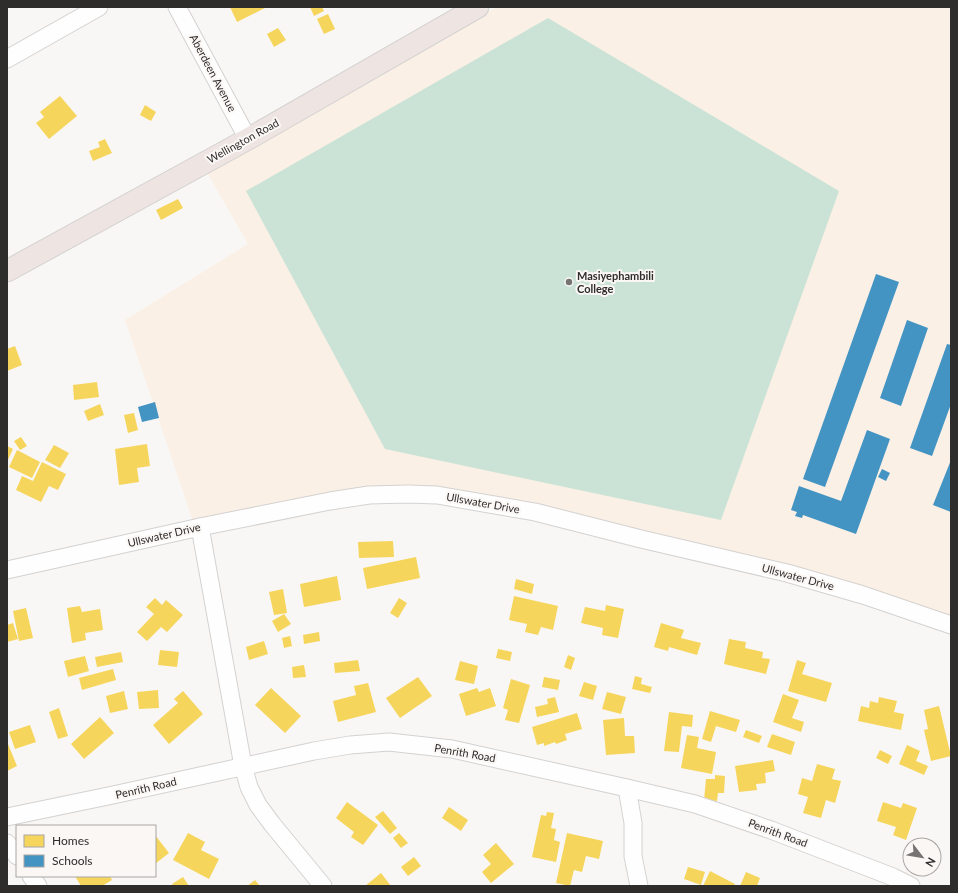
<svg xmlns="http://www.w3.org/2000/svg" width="958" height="893" viewBox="0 0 958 893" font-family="Lato,sans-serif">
  <rect width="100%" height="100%" fill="#f9f7f5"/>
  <!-- commercial -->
  <path fill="#faf0e5" d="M497,7H951V620L440,488L193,521L125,320L248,244L206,171Z"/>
  <!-- green -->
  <path fill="#cbe3d6" d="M548,18L839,191L721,520L385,449L246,191Z"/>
  <!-- homes -->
  <g fill="#f6d55c">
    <path d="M230,7H267L237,22Z"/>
    <path d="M310,7H322L324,11L314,16Z"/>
    <path d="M328,14L335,29L324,34L317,19Z"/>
    <path d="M278,28L286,40L274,47L267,34Z"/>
    <path d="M60,96L77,116L49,139L36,123L44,117L40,112Z"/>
    <path d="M145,105L156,112L151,121L140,115Z"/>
    <path d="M105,139L112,153L93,161L89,151L100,147L98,142Z"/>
    <path d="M178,199L183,208L161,220L156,210Z"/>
    <path d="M15,346L22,365L7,371V349Z"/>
    <path d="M97,382L99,397L74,400L73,385Z"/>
    <path d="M100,404L104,415L88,421L84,411Z"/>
    <path d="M134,413L138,430L128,433L124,415Z"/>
    <path d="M21,437L27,446L20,450L14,441Z"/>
    <path d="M147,444L150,466L137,468L139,482L119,485L115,449Z"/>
    <path d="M54,445L69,453L60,468L45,460Z"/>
    <path d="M7,446L13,449L7,462Z"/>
    <path d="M17,450L40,462L32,478L9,467Z"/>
    <path d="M42,462L66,474L58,490L49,486L41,502L16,490L22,476L33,481Z"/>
    <path d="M393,541L394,557L359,558L358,542Z"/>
    <path d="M416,557L420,578L367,589L363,568Z"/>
    <path d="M337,576L341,600L304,607L300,584Z"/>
    <path d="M516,579L534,584L532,594L514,589Z"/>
    <path d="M283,589L287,613L274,615L269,592Z"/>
    <path d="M514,596L558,606L553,630L541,627L538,635L525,632L527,624L509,620Z"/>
    <path d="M155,598L162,605L166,600L183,615L167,632L161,627L147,641L137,632L154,614L146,607Z"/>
    <path d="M399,598L407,603L398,618L390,613Z"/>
    <path d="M606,605L624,609L618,638L602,635L603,628L581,623L585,607L605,611Z"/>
    <path d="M80,606L82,612L100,609L103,630L85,633L86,640L72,643L67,608Z"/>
    <path d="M26,608L33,638L19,641L13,611Z"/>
    <path d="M284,614L291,624L278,632L272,621Z"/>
    <path d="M13,623L18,639L7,642V625Z"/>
    <path d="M661,623L684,630L681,638L701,643L697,655L669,647L668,651L654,647Z"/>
    <path d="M319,632L320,641L304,644L303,635Z"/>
    <path d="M290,636L292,646L284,648L282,638Z"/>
    <path d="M729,639L746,642L745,648L763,652L762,658L770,659L766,674L724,664Z"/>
    <path d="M264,641L268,654L249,660L246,647Z"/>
    <path d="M498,649L512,652L510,661L496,658Z"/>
    <path d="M160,650L179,652L177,667L158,665Z"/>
    <path d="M121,652L123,662L97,667L95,657Z"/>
    <path d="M568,655L575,658L571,670L564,667Z"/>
    <path d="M85,656L89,671L68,677L64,661Z"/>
    <path d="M358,660L360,671L335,673L334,663Z"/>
    <path d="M797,660L806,663L802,674L832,683L826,702L788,691Z"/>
    <path d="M460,661L478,666L474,684L455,680Z"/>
    <path d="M304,665L306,677L293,678L292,667Z"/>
    <path d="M113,669L116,680L82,690L79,678Z"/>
    <path d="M635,676L642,678L641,684L652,687L650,693L632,689Z"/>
    <path d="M418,677L432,696L400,718L386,698Z"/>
    <path d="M544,677L560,680L558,690L542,687Z"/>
    <path d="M511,679L530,685L519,723L505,720L508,710L503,708Z"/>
    <path d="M584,682L597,686L593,700L579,696Z"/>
    <path d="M368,683L376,712L338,722L333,701L356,695L354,686Z"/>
    <path d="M271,688L301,716L285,733L255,705Z"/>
    <path d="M477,688L479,692L490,688L496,706L466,716L459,694Z"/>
    <path d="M158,690L159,708L139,709L137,692Z"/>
    <path d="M124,691L128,709L110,713L106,696Z"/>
    <path d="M183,691L203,714L169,744L153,725L178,703L174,699Z"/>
    <path d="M607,692L626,697L621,714L602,709Z"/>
    <path d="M783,694L799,700L792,718L804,722L801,732L773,722Z"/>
    <path d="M555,697L559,712L537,717L535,707L548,704L547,699Z"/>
    <path d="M879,697L897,701L894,712L904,714L901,730L858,721L861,706L869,708L870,701L878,703Z"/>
    <path d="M939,706L951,756L931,761L924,730L928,729L924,710Z"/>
    <path d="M59,708L68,736L58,739L49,712Z"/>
    <path d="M710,711L740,720L736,732L716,726L711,742L702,739Z"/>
    <path d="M669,712L693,715L692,727L682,726L679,752L664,751Z"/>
    <path d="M577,713L582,729L565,734L567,740L556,744L555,742L544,746V743L537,745L532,727Z"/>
    <path d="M100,717L114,733L84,759L71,744Z"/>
    <path d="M624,718L625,736H634L635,753L606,755L603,720Z"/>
    <path d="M30,725L36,742L15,749L9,732Z"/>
    <path d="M746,730L762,736L759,743L743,737Z"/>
    <path d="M772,734L795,742L791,755L767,747Z"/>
    <path d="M687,735L699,737L697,748L716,752L712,774L681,768Z"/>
    <path d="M8,744L17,766L7,771V745Z"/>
    <path d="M907,745L920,751L916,761L928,766L924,775L899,764Z"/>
    <path d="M880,750L892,756L888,764L876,758Z"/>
    <path d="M773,760L775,771L765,773L766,783L756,784L757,790L739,792L735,766Z"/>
    <path d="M817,764L835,769L832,779L841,781L835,803L826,800L821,818L803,813L808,797L798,794L802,778L812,781Z"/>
    <path d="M715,775L725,776L724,793H718L717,801L704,800L706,779H715Z"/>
    <path d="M347,802L378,825L363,845L351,837L354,832L336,818Z"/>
    <path d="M883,802L901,808L903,803L917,808L906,840L893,835L896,827L877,821Z"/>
    <path d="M449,807L468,820L461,831L442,818Z"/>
    <path d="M383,811L397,828L390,834L375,817Z"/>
    <path d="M547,812L554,813L551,828L556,829L554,840L560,842L556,862L532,857L541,815L546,816Z"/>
    <path d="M188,833L205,842L201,850L219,859L209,879L173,860Z"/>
    <path d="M399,833L408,843L401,848L393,838Z"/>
    <path d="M567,833L603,841L599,859L586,856L582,872L574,870L570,886L556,883Z"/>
    <path d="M155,835L169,853L155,864Z"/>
    <path d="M496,843L514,864L491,883L482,872L491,864L483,855Z"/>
    <path d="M414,857L421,866L408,876L401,867Z"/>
    <path d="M688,867L705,872L701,885L684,879Z"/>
    <path d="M710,871L735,884L734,886H703Z"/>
    <path d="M746,872L760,878L757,886H740Z"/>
    <path d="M381,873L391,886H365Z"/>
    <path d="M75,876H110L112,880L102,886H81Z"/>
    <path d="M183,877L189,886H173L172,884Z"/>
    <path d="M255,880L260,886H247Z"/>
  </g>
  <!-- schools -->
  <g fill="#4393c3">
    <path d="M876,274L899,282L825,487L803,479Z"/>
    <path d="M907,320L928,328L901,406L880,398Z"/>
    <path d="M947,344L951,345V404L932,456L910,448Z"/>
    <path d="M155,402L159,418L142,422L138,407Z"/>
    <path d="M867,430L890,439L856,534L803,515L802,518L795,516L797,512L791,510L799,486L841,501Z"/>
    <path d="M951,460V512L933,505Z"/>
    <path d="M882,469L890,473L886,481L878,477Z"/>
  </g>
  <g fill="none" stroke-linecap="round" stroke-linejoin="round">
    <!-- minor casing -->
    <g stroke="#d4d2d1" stroke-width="19">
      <g id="minor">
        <path d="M177,7L248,139"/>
        <path d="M7,59L99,7"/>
        <path d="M200,527L243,766L249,787L258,805L272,824L323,886"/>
        <path d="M7,570L200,527L330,501L369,495L408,494L437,495L535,512L641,539L787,573L863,595L951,625"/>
        <path d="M627,788L633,823V856L639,886"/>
        <path d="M7,817L113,795L314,751L350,745L389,742L452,749L627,788L695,804L771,830L893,877L911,886"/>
        <path d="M7,843L17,856"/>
        <path d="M31,876L38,886"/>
      </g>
    </g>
    <!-- major casing -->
    <g stroke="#d3d2d1" stroke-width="23">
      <path id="major" d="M7,271L248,139L478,7"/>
    </g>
    <!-- minor -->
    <use href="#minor" stroke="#fefefe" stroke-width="17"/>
    <!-- major -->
    <use href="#major" stroke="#eee4e2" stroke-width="21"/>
  </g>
  <!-- markers -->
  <circle fill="#767472" stroke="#faf7f4" stroke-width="1.5" cx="569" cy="282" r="4"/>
  <g text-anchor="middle" stroke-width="4" stroke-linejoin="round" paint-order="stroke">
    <!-- street labels -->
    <g font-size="11" fill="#2f2d2c" stroke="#faf7f4">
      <text transform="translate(213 73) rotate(62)" y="4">Aberdeen Avenue</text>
      <text transform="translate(243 141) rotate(-29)" y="4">Wellington Road</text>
      <text transform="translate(483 503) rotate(10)" y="4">Ullswater Drive</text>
      <text transform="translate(164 535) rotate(-13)" y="4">Ullswater Drive</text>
      <text transform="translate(798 577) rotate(15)" y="4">Ullswater Drive</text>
      <text transform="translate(465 753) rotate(10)" y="4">Penrith Road</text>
      <text transform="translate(146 788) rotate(-13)" y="4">Penrith Road</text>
      <text transform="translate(778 833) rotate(20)" y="4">Penrith Road</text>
    </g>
    <!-- poi labels -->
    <g font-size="11" font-weight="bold" fill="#2f2d2c" stroke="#faf7f4" text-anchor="start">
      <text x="577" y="280">Masiyephambili<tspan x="577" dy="13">College</tspan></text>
    </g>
  </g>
  <!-- border -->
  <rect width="958" height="893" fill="none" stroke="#2f2d2c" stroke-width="16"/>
  <!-- legend -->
  <rect x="16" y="825" width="140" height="52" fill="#faf7f4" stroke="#a9a6a4"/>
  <rect x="24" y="835" width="20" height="12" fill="#f6d55c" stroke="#a9a6a4"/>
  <text x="52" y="845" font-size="12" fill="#2f2d2c">Homes</text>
  <rect x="24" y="855" width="20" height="12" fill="#4393c3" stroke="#a9a6a4"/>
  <text x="52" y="865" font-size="12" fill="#2f2d2c">Schools</text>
  <!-- north arrow -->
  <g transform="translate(922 857) rotate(121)"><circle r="19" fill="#faf7f4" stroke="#a9a6a4"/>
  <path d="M0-3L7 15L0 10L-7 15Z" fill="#767472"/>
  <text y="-6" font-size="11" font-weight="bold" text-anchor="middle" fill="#2f2d2c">N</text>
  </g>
</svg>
